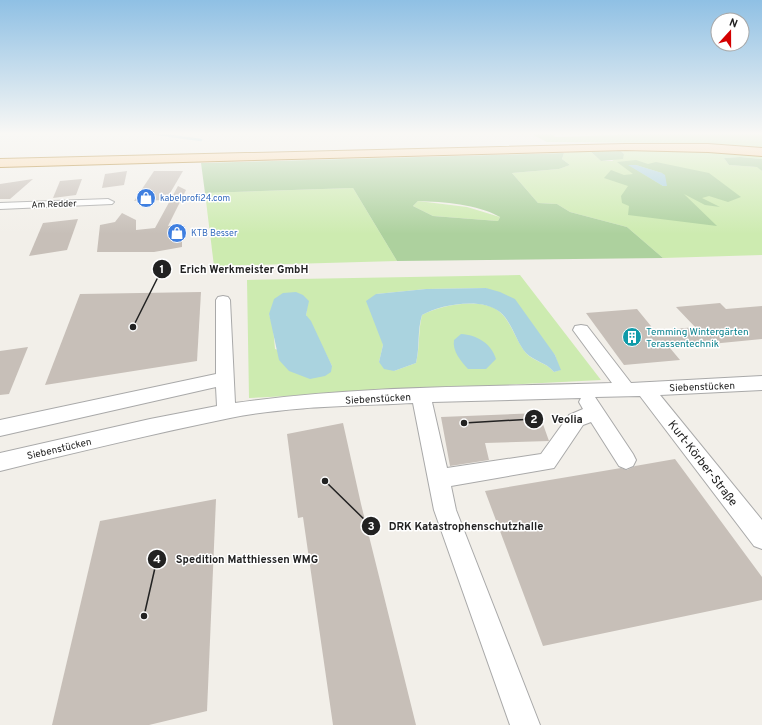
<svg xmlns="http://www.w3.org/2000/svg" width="762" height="725" viewBox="0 0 762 725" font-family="Overpass,sans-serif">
  <rect width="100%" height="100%" fill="#f2efe9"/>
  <!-- grass -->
  <g fill="#cdebb0" fill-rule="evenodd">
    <path d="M533,133H549L556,137L679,133H762V149L676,143L547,142L535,136Z"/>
    <path d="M620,150H676L762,155V159L740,157L724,158L729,165L758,167L762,171V255L663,258L627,227L570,212L557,204L538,203L512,173L559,169L570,165L562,159L564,153L590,151L601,161H612L624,154Z"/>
    <path d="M353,188L397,261L214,266L205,193Z"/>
    <path d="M418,201L467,207L500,217L498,221L433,216L413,206Z"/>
    <path d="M520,275L601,380L249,398L247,280ZM486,288L555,355L560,370L554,372C546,362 534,362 526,353C516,341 512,324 501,313C485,296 440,305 422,315C418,331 420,347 416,363L394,371L379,362L383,345L376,294L426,289ZM308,301L306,315L332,366L275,349L273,327L269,314Z"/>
  </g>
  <!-- forest -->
  <g fill="#add19e" fill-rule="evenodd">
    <path d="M620,150L624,154L623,159L601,161L590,151Z"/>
    <path d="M564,153L562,159L570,165L559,169L512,173L538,203L557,204L570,212L627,227L663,258L397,261L353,188L205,193L201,163ZM418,201C444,202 477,204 500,217L498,221L433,216L413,206Z"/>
    <path d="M740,157L762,159V171L757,167L729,165L724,158Z"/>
    <path d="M636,160L648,164L656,162L709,173L741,197L728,202L709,196L702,198L720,207L705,205L684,194L717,226L628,215L629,206L622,203L621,196L628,186L604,178L611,170L624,175L633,174L617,162ZM629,165H636L662,173L663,186Z"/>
  </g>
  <!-- water -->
  <g fill="#aad3df">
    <path d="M628,165H636L662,173L665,175L667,186H663Z"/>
    <path d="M486,288L500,292L515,299L555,355L561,370L554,372C546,362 535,362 526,353C516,342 512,322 500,312C482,297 441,304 422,315C417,331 420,347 416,363L394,371L384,369L379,362L383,345L366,301L376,294L426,289Z"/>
    <path d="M296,292L303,295L309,301L306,315L311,321L332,366L331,372L325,376L310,379L289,371L279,360L269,314L274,299L283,293Z"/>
    <path d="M461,334C477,335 491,343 496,359L486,369H468C461,361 452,351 454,340Z"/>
  </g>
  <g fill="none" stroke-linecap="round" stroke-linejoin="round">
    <!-- stream -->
    <path stroke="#aad3df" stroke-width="2.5" d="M149,133L201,140"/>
  </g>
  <!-- building -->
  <g fill="#c7bfb8">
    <path d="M127,171L124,185L102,188L105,174Z"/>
    <path d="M154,171H183L166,200L134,201Z"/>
    <path d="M33,179L10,199H0V184Z"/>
    <path d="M82,179L76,195L53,198L60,181Z"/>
    <path d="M178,186L186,190L168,226L182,224V247L154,252H97L100,225L115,222L122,213L136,220V230L155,228Z"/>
    <path d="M78,219L67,250L29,256L43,223Z"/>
    <path d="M201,292L197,361L45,385L80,294Z"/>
    <path d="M720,303L726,309L762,306V339L670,348L680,360L624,365L586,313L637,309L655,331L695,327L676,307Z"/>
    <path d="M28,347L9,394L0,395V351Z"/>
    <path d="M539,413L549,441L485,443L489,460L450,466L441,417Z"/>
    <path d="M343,423L361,504L416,725H333L303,517L298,518L287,434Z"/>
    <path d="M675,459L762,577V600L543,646L485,491L621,468L627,470L635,466Z"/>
    <path d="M216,499L207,711L149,725H52L100,521Z"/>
  </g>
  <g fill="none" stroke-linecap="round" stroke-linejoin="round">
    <!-- minor casing -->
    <g stroke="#a9a9a9" stroke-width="2">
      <g id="minor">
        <path d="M108,199L114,202L112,204L0,209V203Z"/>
        <path d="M223,296L228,297L230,300L235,403C360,385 486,387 612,383L573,330L575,326L581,325L587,326L631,383L762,376V390L660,395L762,520V549L754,546L640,396L595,397L633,454L636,460L633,466L626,469L619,466L591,422L583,425L554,468L451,486L456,510L540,725H510L434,510L413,403C353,406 290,406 230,418C153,434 76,452 0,471V453L150,419L217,406L216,387L0,436V420L216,374V300L218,297ZM581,398L579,402L583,409L569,415L541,454L447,468L432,402Z"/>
      </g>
    </g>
    <!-- major casing -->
    <g stroke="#a06b00" stroke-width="2">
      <path id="major" d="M625,144H708L762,148V156L708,152L625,150L0,167V159Z"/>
    </g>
    <!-- minor -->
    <use href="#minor" fill="#fff" fill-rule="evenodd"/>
    <!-- major -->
    <use href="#major" fill="#fcd6a4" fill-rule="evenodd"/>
  </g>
  <!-- sky -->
  <linearGradient id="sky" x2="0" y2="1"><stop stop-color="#8fc0e4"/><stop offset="0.57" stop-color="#f9f8f5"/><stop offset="1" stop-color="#f9f8f5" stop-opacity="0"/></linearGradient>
  <rect width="762" height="234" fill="url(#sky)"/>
  <!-- icons -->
  <defs>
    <g id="shop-disc" transform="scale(1)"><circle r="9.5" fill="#3f7fe0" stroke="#fff"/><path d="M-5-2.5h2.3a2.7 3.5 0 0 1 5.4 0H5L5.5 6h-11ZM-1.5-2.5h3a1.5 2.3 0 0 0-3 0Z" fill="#fff"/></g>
    <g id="building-disc" transform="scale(1)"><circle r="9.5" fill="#0f9aa8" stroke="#fff"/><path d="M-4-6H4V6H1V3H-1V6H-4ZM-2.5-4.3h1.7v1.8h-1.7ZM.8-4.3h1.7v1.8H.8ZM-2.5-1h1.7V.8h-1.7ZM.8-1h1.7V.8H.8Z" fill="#fff"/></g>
  </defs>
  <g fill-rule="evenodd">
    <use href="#shop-disc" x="146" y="198"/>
    <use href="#shop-disc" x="177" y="233"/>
    <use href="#building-disc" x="632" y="337"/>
  </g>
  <g text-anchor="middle" stroke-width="3" stroke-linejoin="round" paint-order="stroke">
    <!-- far-shop labels -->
    <g font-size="9" fill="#366cbe" stroke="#fff" text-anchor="start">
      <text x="160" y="201">kabelprofi24.com</text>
      <text x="191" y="236">KTB Besser</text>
    </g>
    <!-- far-street labels -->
    <g font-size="9" fill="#222" stroke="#fff">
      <text transform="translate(54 204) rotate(-2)" y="3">Am Redder</text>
    </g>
    <!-- culture labels -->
    <g font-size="10" fill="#0d838f" stroke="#fff" text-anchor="start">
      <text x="646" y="335">Temming Wintergärten<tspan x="646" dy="12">Terassentechnik</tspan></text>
    </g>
    <!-- street labels -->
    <g font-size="10" fill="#222" stroke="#fff">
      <text transform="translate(702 386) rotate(-2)" y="4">Siebenstücken</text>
      <text transform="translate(378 398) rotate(-3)" y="4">Siebenstücken</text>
      <text transform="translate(59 448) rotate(-13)" y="4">Siebenstücken</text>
    </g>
    <!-- near-street labels -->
    <g font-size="12" fill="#222" stroke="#fff">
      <text transform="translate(703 463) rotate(52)" y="4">Kurt-Körber-Straße</text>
    </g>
  </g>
  <!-- callouts -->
  <path fill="none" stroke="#222" stroke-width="1.5" d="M133 327L162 269M464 423L534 419M325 481L371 526M144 616L157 559"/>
  <g fill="#222" stroke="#fff" stroke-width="1.5">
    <circle cx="133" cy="327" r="4"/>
    <circle cx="464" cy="423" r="4"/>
    <circle cx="325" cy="481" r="4"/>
    <circle cx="144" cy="616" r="4"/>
    <circle cx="162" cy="269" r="10"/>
    <circle cx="534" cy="419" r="10"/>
    <circle cx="371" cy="526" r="10"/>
    <circle cx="157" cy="559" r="10"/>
  </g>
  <g font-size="12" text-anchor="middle" font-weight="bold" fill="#fff">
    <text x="162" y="273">1</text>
    <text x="534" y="423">2</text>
    <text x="371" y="530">3</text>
    <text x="157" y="563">4</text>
  </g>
  <g font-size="11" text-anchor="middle" font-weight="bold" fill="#222" stroke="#fff" stroke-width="3" stroke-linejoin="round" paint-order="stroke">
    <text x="244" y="273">Erich Werkmeister GmbH</text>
    <text x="567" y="423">Veolia</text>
    <text x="466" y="530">DRK Katastrophenschutzhalle</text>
    <text x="247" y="563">Spedition Matthiessen WMG</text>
  </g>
  <!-- north arrow -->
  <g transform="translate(730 32) rotate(21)"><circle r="19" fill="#ffffff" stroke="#a7a7a7"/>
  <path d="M0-3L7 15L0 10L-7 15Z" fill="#d40000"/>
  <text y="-6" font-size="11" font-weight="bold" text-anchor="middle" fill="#222222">N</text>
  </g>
</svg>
